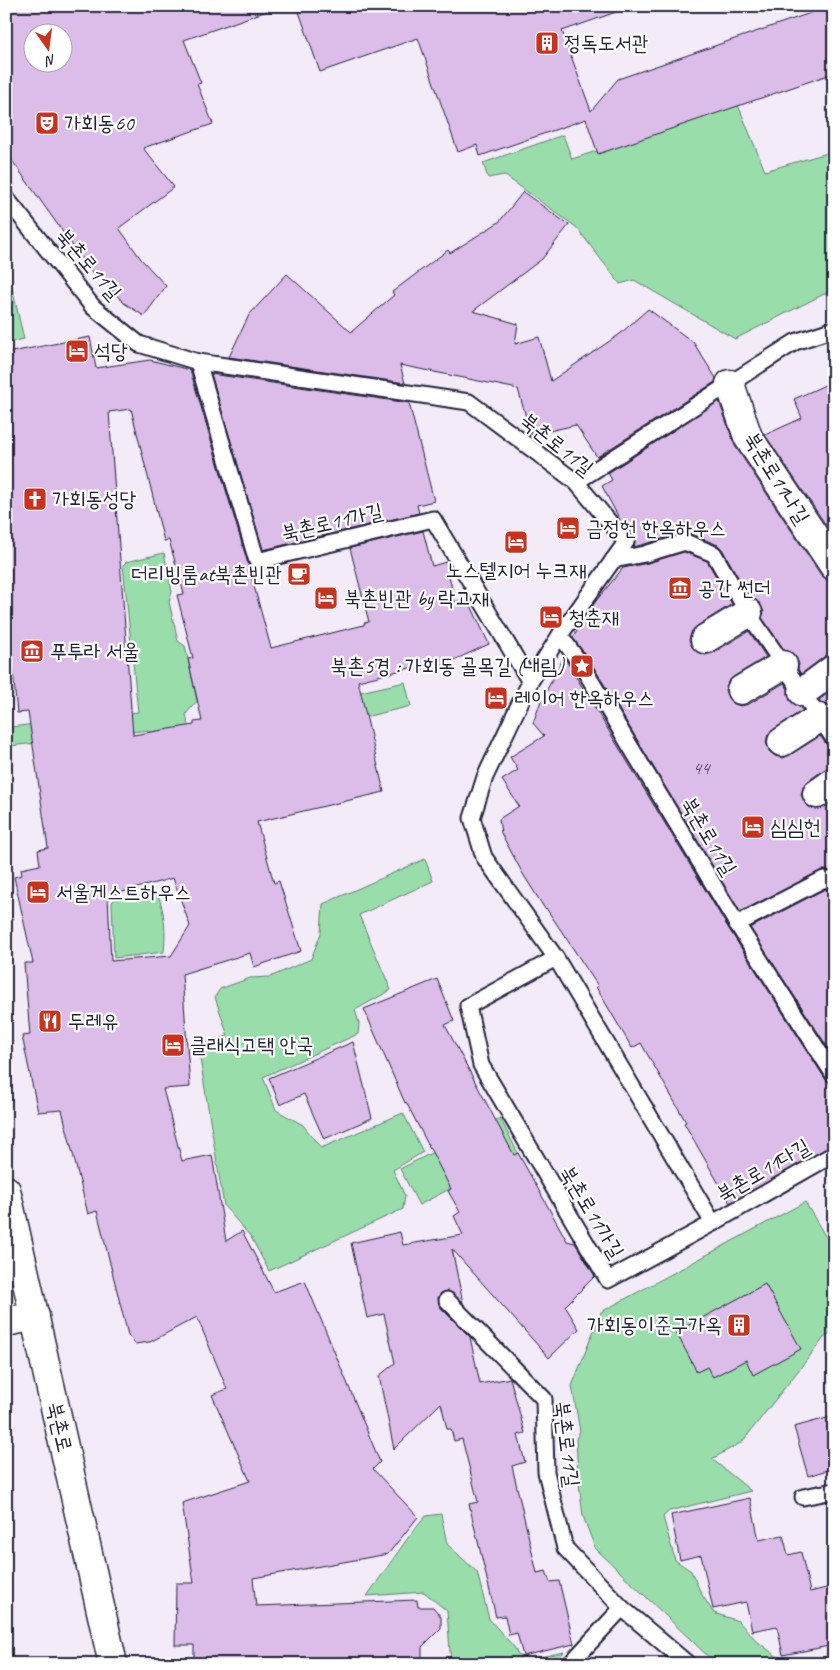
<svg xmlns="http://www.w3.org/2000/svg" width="840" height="1670" viewBox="0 0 840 1670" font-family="Caveat,'Poor Story',sans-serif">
  <rect width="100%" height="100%" fill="#f4ebf9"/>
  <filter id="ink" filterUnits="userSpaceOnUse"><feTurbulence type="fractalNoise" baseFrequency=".02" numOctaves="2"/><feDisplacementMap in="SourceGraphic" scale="10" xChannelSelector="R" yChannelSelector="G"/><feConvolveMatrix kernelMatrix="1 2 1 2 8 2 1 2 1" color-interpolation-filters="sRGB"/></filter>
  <g filter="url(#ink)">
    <!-- green -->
    <g fill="#99deaa" stroke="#5e8072">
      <path d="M738,105L765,171L834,151V289L735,339L634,280L620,284L576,227L504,175L488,178L483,163L563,135L572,159Z"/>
      <path d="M6,279H10L24,339L6,343Z"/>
      <path d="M164,553L172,592L169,602L178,641L185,646L197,701L186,714L200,795L164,807L149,730L10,746V727L138,712L123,565L126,562Z"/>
      <path d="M405,682L411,706L273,739L249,717Z"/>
      <path d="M425,859L433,881L359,915L391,990L355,1010L359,1023L358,1034L263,1077L276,1110L303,1125L321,1148L403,1113L423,1152L393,1170L405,1196L403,1209L269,1271L251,1237L224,1206L198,1046L228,1036L215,997L220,989L250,978L270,977L311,959L321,933L323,904Z"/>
      <path d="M158,895C165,912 166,934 164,952L114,958L112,902L115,899Z"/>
      <path d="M500,1118L518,1153L419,1205L400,1169Z"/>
      <path d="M805,1202L834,1251V1330L824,1338L742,1442L712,1459L751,1491L669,1511L663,1517L675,1560L691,1571L702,1595L714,1613L738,1621L758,1642L787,1664H716L595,1548L583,1516L578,1475L576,1439L580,1431L572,1386L601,1312Z"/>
      <path d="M441,1514L447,1544L477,1572L489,1619L514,1647L522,1661L564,1652L553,1664H451L447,1611L424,1592L367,1596L410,1535L426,1516Z"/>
    </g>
    <!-- building -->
    <g fill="#dcbdea" stroke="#22223b" fill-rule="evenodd">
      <path d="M6,6H266L267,11L184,40L201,83L197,84L213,124L143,148L174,187L119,228L141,259L166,286L144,316L124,303L94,271L92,273L6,152ZM32,32H62V62H32Z"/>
      <path d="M297,6H621L622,10L562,31L591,111L618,79L831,6H834V73L598,154L586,119L480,156L477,145L458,152L418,38L320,72Z"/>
      <path d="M523,192L569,225L542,259L473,311L518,324L515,344L539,337L551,381L620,334L648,309L693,342L716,378L715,382L597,457L576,425L531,435L518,389L400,365L405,383L229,357L249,315L287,274L351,332L394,295L392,292L448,250L450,253L499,222Z"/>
      <path d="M90,337L96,368L150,360L190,370L246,557L271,648L364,625V623L369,622L350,548L423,531L432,566L446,562L455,602L467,597L489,644L426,673L422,665L358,681L384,792L257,822L274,883L279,881L301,951L254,967L250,953L182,974L190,1087L163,1089L182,1161L212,1155L226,1241L242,1231L274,1292L305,1281L380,1462L373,1469L418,1517L388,1554L253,1578L256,1606L417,1600L418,1607H433L441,1617V1628L422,1647V1664H194V1645H175L176,1583H194L182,1503L250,1481L212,1395L227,1389L197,1317L150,1342L135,1344L128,1335L97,1211L88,1214L62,1110L38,1112L22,1036L30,1035L24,963H33L14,877L22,875L21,869L40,865L38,850L48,848L28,712L17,713L6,600V353ZM131,409L164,541L169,540L184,594L177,595L193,658L188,659L202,721L194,722V725L133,735L109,412ZM173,878L190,926L171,956L111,961L108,896Z"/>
      <path d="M211,374L409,403L434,501L417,505L419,513L263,550Z"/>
      <path d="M834,381V537L765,435L802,418L794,399Z"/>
      <path d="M719,401L735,446L821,575L827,580L834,581V654L825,656L801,674L798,669L799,664L796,657L791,652L784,650L762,618L764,612L761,605L756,600L750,598L722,549L718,545L689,533H683L634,547L635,540L633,536L620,520L602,486L612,480L608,473Z"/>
      <path d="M684,552L707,561L732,604L697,626L692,631L689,640L692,647L697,652L705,655L713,653L749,631L766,657L733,677L728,682L725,690L728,698L734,704L741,706L749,704L784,683L788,689V694L790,701L803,710L774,729L768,734L766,742L769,751L775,756L783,758L790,755L820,736L827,745L834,748V767L825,769L808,781L803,787L801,795L805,803L811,808L819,809L834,801V872L827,870L820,871L740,912L590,661L573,638L584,618L596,601L623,568L648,563Z"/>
      <path d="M564,657L729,929L826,1080L834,1084V1145L730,1203L684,1123L686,1122L641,1043L632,1048L596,987L598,986L546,908L545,909L523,874L501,833L499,819L519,806L502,780L518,770L510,757L544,736L533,723L541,701Z"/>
      <path d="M834,689V714L832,709L826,704L821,703L819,700Z"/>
      <path d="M825,889L834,891V1057L750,928Z"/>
      <path d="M437,979L454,1021L445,1025L514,1155L518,1153L567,1241L575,1243L595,1276L565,1306L579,1329L549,1358L452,1249L463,1303L449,1291L441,1293L438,1298L440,1307L470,1337L480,1384L510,1378L525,1433L518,1435L525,1462L512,1466L537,1573L546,1571L550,1582L559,1581L574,1644L523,1656L517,1633L509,1635L505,1616L496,1617L469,1504L478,1502L462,1439L454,1441L451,1429H447L441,1403L394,1449L379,1376L395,1363L384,1314L367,1318L351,1243L400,1232L403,1245L463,1235L454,1216L460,1212L448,1191L451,1189L406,1102L405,1103L364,1009Z"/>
      <path d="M353,1042L372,1118L324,1139L304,1094L280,1105L269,1078Z"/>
      <path d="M765,1284L801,1349L753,1375L746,1360L713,1377L707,1367L697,1372L676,1332Z"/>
      <path d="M834,1416V1468L808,1476L794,1427Z"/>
      <path d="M750,1498L759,1540L783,1535L788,1555L801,1552L810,1592L834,1586V1645L783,1655L777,1626L752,1631L746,1602L713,1609L701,1555L680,1560L671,1515Z"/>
    </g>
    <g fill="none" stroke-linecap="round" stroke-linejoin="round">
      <!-- lane casing -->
      <g stroke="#22223b" stroke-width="19">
        <g id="lane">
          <path d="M6,198L93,307L139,344L198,362L469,402L576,482L626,542L560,635L582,666L737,924L834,1075"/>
          <path d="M198,362L257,561L433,519L530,682L485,777L472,818L484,857L556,958L713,1223L608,1280L481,1065L468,1006L556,958"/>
          <path d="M576,482L795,342L834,329"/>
          <path d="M613,560L645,554L685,542L714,554L748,613L834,739"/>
          <path d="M530,682L560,635"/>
          <path d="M737,924L824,879L834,882"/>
          <path d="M713,1223L834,1154"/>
          <path d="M447,1300L544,1399L546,1472L565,1548L622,1608"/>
          <path d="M803,1497L834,1491"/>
          <path d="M570,1664L622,1608L688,1664"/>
        </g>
      </g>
      <!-- street casing -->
      <g stroke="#22223b" stroke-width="31">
        <g id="street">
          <path d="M730,384L748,437L834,566"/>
          <path d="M705,639L748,613"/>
          <path d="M741,690L783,665"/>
          <path d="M803,692L834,669"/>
          <path d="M782,742L819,718"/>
          <path d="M817,794L834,782"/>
        </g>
      </g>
      <!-- secondary casing -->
      <g stroke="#22223b" stroke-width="31">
        <g id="secondary">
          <path d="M6,1190L113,1664"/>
          <path d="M6,1322L35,1316"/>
        </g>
      </g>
      <!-- lane -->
      <use href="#lane" stroke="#fff" stroke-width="15"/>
      <!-- street -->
      <use href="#street" stroke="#fff" stroke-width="28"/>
      <!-- secondary -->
      <use href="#secondary" stroke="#fff" stroke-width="28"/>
    </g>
  </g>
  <!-- icons -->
  <defs>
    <g id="building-square" transform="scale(1.25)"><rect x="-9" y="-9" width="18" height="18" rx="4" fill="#c8321e" stroke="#fff"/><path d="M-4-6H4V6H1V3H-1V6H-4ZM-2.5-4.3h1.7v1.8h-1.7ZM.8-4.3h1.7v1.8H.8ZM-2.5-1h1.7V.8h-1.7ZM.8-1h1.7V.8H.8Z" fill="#fff"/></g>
    <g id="theatre-square" transform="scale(1.25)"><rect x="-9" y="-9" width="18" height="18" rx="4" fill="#c8321e" stroke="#fff"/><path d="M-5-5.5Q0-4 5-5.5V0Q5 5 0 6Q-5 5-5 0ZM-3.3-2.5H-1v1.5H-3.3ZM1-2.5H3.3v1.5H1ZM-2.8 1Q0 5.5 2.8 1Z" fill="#fff"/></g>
    <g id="hotel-square" transform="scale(1.25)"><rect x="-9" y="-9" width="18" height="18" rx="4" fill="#c8321e" stroke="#fff"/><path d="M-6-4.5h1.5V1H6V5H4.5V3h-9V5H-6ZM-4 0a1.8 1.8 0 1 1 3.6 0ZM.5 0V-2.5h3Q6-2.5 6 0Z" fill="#fff"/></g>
    <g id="church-square" transform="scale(1.25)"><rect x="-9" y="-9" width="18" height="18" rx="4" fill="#c8321e" stroke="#fff"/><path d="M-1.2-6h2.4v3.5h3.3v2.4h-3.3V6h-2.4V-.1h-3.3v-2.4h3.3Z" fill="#fff"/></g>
    <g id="cafe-square" transform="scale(1.25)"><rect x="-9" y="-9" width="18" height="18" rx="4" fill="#c8321e" stroke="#fff"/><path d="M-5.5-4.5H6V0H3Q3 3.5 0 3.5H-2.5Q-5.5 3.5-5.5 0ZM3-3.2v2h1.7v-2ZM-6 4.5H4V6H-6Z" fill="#fff"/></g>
    <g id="museum-square" transform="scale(1.25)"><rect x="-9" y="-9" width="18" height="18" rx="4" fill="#c8321e" stroke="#fff"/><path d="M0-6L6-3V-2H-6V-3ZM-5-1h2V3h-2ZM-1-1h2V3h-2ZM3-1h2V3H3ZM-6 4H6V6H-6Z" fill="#fff"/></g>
    <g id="sight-square" transform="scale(1.25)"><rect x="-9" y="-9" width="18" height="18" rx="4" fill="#c8321e" stroke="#fff"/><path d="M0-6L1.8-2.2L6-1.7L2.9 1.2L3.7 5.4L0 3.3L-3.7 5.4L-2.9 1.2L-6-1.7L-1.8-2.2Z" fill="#fff"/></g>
    <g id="restaurant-square" transform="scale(1.25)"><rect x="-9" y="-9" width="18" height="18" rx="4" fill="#c8321e" stroke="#fff"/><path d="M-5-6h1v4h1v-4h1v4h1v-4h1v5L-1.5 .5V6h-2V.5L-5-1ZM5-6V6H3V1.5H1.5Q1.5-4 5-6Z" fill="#fff"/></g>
  </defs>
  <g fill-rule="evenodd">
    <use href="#building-square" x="547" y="43"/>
    <use href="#theatre-square" x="47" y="123"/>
    <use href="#hotel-square" x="77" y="351"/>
    <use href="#church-square" x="35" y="499"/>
    <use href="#hotel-square" x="568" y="528"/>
    <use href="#hotel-square" x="516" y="542"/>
    <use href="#cafe-square" x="299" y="574"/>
    <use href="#museum-square" x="680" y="588"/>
    <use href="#hotel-square" x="326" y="598"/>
    <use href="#hotel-square" x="551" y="617"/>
    <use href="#museum-square" x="32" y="651"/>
    <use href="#sight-square" x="582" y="666"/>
    <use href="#hotel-square" x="496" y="698"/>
    <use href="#hotel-square" x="753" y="827"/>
    <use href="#hotel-square" x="38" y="892"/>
    <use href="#restaurant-square" x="50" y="1021"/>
    <use href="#hotel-square" x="173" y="1045"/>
    <use href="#building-square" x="739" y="1325"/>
  </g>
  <g text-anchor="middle" stroke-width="4.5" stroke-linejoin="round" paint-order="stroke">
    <!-- number labels -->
    <g font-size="19" fill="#504967">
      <text x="701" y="774">44</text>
    </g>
    <!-- poi labels -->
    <g font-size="21" fill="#22223b" stroke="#fff" text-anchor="start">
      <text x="564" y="50">정독도서관</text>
      <text x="64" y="130">가회동60</text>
      <text x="94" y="358">석당</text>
      <text x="52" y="506">가회동성당</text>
      <text x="586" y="535">금정헌 한옥하우스</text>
      <text x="516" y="577" text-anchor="middle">노스텔지어 누크재</text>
      <text x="282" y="581" text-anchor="end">더리빙룸at북촌빈관</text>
      <text x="698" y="595">공간 썬더</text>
      <text x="344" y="605">북촌빈관 by 락고재</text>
      <text x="568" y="624">청춘재</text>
      <text x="50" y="658">푸투라 서울</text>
      <text x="564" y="673" text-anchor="end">북촌5경 : 가회동 골목길 (내림)</text>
      <text x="514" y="705">레이어 한옥하우스</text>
      <text x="770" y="834">심심헌</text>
      <text x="56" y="899">서울게스트하우스</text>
      <text x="68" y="1028">두레유</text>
      <text x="190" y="1052">클래식고택 안국</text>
      <text x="722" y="1332" text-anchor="end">가회동이준구가옥</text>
    </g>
    <!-- street labels -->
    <g font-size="21" fill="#22223b" stroke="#fff">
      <text transform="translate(89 264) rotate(49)" y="7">북촌로11길</text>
      <text transform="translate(557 444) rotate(39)" y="7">북촌로11길</text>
      <text transform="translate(777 478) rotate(58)" y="7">북촌로11나길</text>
      <text transform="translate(332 522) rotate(-13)" y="7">북촌로11가길</text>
      <text transform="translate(709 836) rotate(59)" y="7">북촌로11길</text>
      <text transform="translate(763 1170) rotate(-30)" y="7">북촌로11다길</text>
      <text transform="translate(592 1212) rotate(59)" y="7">북촌로11가길</text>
      <text transform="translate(60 1427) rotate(77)" y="7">북촌로</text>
      <text transform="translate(567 1444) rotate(83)" y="7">북촌로11길</text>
    </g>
  </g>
  <!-- margin -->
  <rect width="840" height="1670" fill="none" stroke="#fff" stroke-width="25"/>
  <rect x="12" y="12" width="815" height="1645" fill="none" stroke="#22223b" stroke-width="2" filter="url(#ink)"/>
  <!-- north arrow -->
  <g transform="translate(48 48) rotate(166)"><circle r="24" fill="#ffffff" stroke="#a7a7b1"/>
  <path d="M0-4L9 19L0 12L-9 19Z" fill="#c8321e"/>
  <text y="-8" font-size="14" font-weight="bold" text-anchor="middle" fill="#22223b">N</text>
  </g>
</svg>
